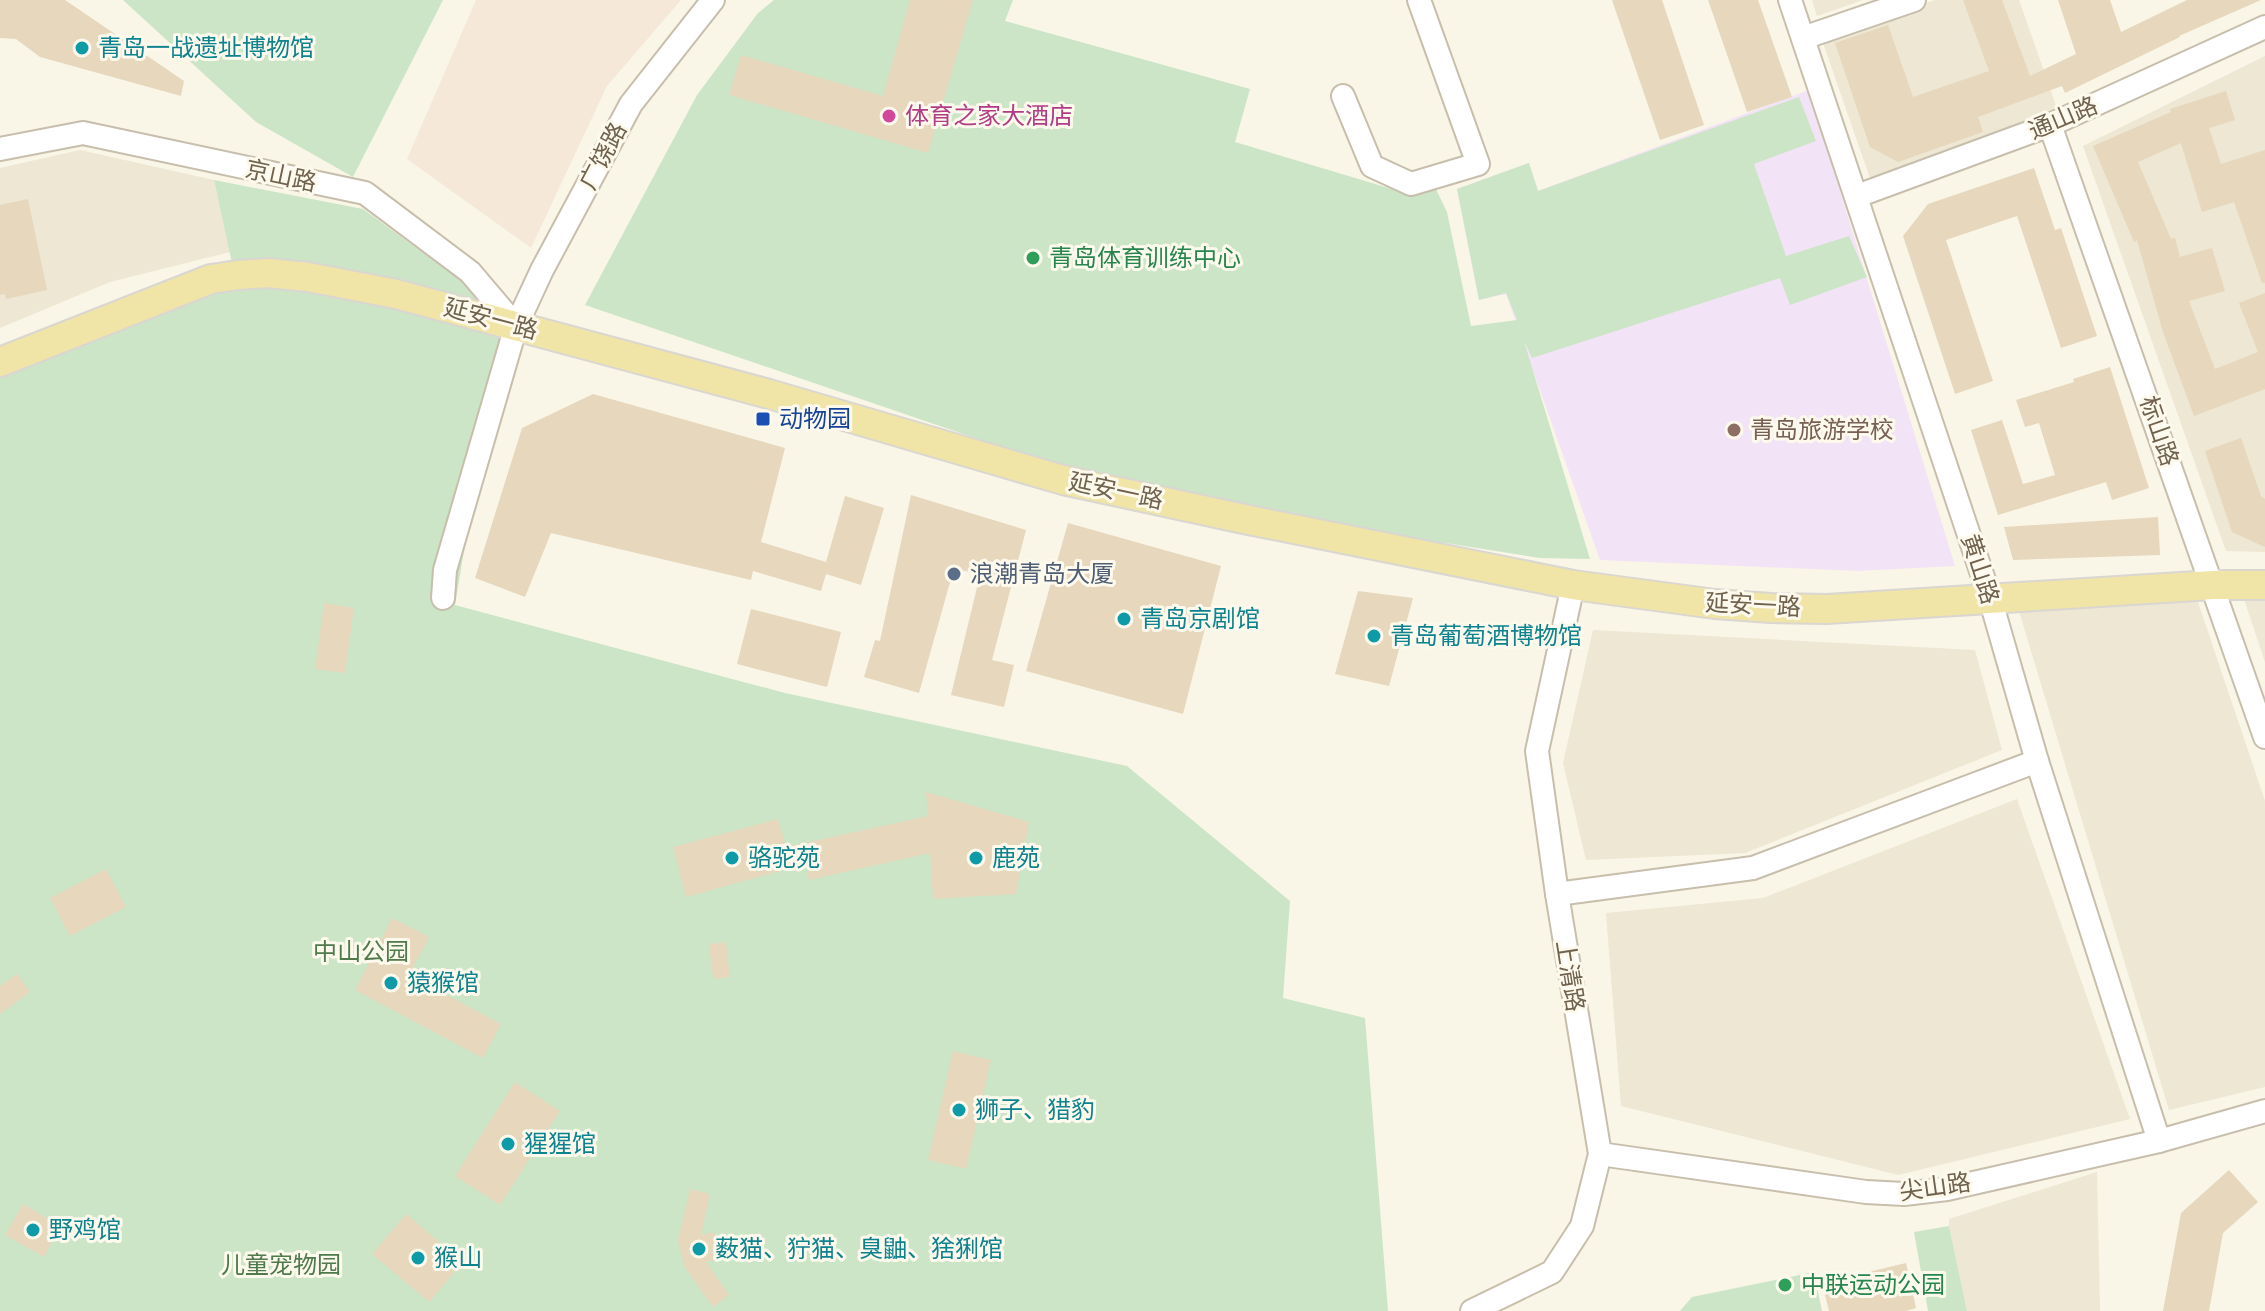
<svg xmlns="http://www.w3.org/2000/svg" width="2265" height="1311" viewBox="0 0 2265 1311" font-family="Lato,'Noto Sans SC',sans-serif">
  <rect width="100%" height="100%" fill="#f9f6e7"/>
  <!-- residential -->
  <g fill="#ede7d3">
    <path d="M1812,0H1863L1817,16Z"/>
    <path d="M1935,0H2019L2060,117L1872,184L1822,40Z"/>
    <path d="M2265,56V552L2226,551L2083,146Z"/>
    <path d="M80,150L214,180L230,252L110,282L0,328V168Z"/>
    <path d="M2242,593L2265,594V662Z"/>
    <path d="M2196,596L2265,801V1087L2169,1110L2019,611Z"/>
    <path d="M1593,630L1975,650L2002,750L1745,853L1586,860L1563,763Z"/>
    <path d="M2017,799L2130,1119L1898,1175L1621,1106L1606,913L1763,898Z"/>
    <path d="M2097,1172L2100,1311H1967L1949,1226V1219Z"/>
  </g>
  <!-- commercial -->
  <path fill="#f5e8d9" d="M476,0H681L607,86L531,248L407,159Z"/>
  <!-- education -->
  <path fill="#f3e3f6" d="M1809,90L1955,566L1857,571L1600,560L1506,294L1479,300L1457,189L1529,163L1538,191Z"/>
  <!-- green -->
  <g fill="#cce5c7">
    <path d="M123,0H443L353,177L256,122Z"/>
    <path d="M774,0H1013L1005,21L1250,89L1235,142L1412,195L1435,187L1447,212L1471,326L1517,320L1506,293L1479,300L1457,189L1529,163L1538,191L1799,97L1816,141L1754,164L1786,256L1849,236L1867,277L1790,305L1780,278L1532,358L1524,341L1590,559L1540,558L1344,527L1066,469L585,305L697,95L758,13Z"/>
    <path d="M214,180L363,209L466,284L500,335L455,605L785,693L1127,766L1290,901L1283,998L1365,1018L1388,1311H0V351L235,277Z"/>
    <path d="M1949,1226L1967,1311H1928L1914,1232Z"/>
    <path d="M1814,1272L1822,1311H1680L1692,1297Z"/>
  </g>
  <!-- building -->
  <g fill="#e6d7bd">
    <path d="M0,0H65L184,81L181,96L40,57L16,39L0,38Z"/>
    <path d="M910,0H973L928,153L729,95L741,55L883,96Z"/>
    <path d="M1612,0H1662L1704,125L1660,140Z"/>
    <path d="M1708,0H1758L1792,97L1747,112Z"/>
    <path d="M1963,0H2002L2030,76L2076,54L2058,0H2110L2121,32L2187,0H2261L2179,36L2180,37L2065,93L2062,86L1978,117L1983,132L1898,162L1870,147L1835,43L1888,25L1913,97L1989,71Z"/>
    <path d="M2226,91L2235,120L2209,128L2221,164L2265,150V283H2262L2234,202L2202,212L2181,143L2138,162L2171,239L2175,238L2180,257L2212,248L2225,291L2189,301L2215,369L2258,352L2239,303L2265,293V389L2194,416L2163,332L2137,240L2134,242L2093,146L2171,112L2170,109Z"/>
    <path d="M2034,168L2055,230L2061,228L2097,336L2061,348L2017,216L1946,240L1993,381L1955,394L1903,236L1928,204Z"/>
    <path d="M28,199L47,290L6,299L5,294L0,295V205Z"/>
    <path d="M2110,367L2149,488L2112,500L2106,482L1998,515L1971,430L2002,420L2023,484L2055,475L2039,423L2025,427L2016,400L2074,382L2073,379Z"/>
    <path d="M593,394L785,448L761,542L826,562L845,496L884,508L861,585L826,574L821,591L753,571L751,580L551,533L525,597L475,578L522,428Z"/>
    <path d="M2241,438L2261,496L2265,499V547L2232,532L2205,451Z"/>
    <path d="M911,495L1026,530L992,660L1014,665L1004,707L951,695L980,575L954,568L919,693L864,677L875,640L880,641Z"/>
    <path d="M2158,517L2160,555L2013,560L2004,527Z"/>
    <path d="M1068,523L1221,566L1183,714L1026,671Z"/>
    <path d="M1358,591L1413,598L1389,686L1335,674Z"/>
    <path d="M324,603L354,608L345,673L315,669Z"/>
    <path d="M751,609L841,632L827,687L737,664Z"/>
    <path d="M926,792L1029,822L1016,894L933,899L930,853L809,880L806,864L686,897L673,847L778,819L786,847L928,816Z"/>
    <path d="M106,869L126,907L70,936L50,898Z"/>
    <path d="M392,918L429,937L409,975L501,1024L483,1058L355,990Z"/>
    <path d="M726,942L730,977L713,979L709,944Z"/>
    <path d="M17,974L30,992L0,1014V986Z"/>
    <path d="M953,1051L991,1060L966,1169L928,1160Z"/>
    <path d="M515,1082L560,1111L500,1205L455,1176Z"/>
    <path d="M2229,1170L2258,1202L2223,1233L2209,1311H2163L2181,1213Z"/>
    <path d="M690,1189L710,1194L701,1235L714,1232L721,1258L706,1262L729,1295L713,1307L684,1266L678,1240Z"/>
    <path d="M23,1204L61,1226L44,1257L5,1235Z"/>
    <path d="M406,1214L463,1262L429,1302L372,1254Z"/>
    <path d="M1906,1263L1916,1308L1906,1311H1829L1822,1283Z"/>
  </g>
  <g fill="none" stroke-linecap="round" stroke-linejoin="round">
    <!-- minor casing -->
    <g stroke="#c7beac" stroke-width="26">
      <g id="minor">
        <path d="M1790,0L1990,598L2037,761L2159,1141"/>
        <path d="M1803,38L1914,0"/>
        <path d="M1343,96L1372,166L1411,184L1478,164L1419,0"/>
        <path d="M2050,125L2265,737"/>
        <path d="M0,149L83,133L365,193L470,272L516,326"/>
        <path d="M1857,196L2050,125L2265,27"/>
        <path d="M443,598L445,570L516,326L542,270L631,104L713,0"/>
        <path d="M1557,894L1753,868L2037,761"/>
        <path d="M1600,1154L1866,1192L1904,1194L1947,1189L2159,1141L2265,1111"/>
        <path d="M1472,1311L1552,1272L1582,1226L1600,1154L1557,894L1537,751L1573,585"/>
      </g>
    </g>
    <!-- major casing -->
    <g stroke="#dad6d1" stroke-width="32">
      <path id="major" d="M0,362L211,279L238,275L268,273L308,277L396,294L769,394L1063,480L1244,519L1573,585L1715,604L1771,608L1827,609L2213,585H2265"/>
    </g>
    <!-- minor -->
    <use href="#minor" stroke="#fff" stroke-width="22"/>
    <!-- major -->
    <use href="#major" stroke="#f0e5a7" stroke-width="28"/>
  </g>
  <!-- markers -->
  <g fill="#0f9aa8" stroke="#fdfaed" stroke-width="3">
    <circle cx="82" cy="48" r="8"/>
    <circle cx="1124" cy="619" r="8"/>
    <circle cx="1374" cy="636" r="8"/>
    <circle cx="732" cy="858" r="8"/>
    <circle cx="976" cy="858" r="8"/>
    <circle cx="391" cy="983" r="8"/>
    <circle cx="959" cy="1110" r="8"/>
    <circle cx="508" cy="1144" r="8"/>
    <circle cx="33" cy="1230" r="8"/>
    <circle cx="699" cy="1249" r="8"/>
    <circle cx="418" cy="1258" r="8"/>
  </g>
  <circle fill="#d1479c" stroke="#fdfaed" stroke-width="3" cx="889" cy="116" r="8"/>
  <g fill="#2e9e5b" stroke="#fdfaed" stroke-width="3">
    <circle cx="1033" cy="258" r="8"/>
    <circle cx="1785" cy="1285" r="8"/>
  </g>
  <rect fill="#1a4fb4" stroke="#fdfaed" stroke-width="3" x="755" y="411" width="16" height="16" rx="4"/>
  <circle fill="#8d6e63" stroke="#fdfaed" stroke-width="3" cx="1734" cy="430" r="8"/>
  <circle fill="#5c6f8a" stroke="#fdfaed" stroke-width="3" cx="954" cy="574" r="8"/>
  <g text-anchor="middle" stroke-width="6" stroke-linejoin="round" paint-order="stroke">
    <!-- culture labels -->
    <g font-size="24" fill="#0d838f" stroke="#fdfaed" text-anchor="start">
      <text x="98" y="56">青岛一战遗址博物馆</text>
      <text x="1140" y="627">青岛京剧馆</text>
      <text x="1390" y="644">青岛葡萄酒博物馆</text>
      <text x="748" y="866">骆驼苑</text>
      <text x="992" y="866">鹿苑</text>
      <text x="407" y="991">猿猴馆</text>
      <text x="975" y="1118">狮子、猎豹</text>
      <text x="524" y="1152">猩猩馆</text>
      <text x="49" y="1238">野鸡馆</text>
      <text x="715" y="1257">薮猫、狞猫、臭鼬、猞猁馆</text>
      <text x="434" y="1266">猴山</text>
    </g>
    <!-- hotel labels -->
    <g font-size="24" fill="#b23c85" stroke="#fdfaed" text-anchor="start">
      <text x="905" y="124">体育之家大酒店</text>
    </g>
    <!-- street labels -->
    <g font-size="24" fill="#70624e" stroke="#fdfaed">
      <text transform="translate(2063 118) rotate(-23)" y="8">通山路</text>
      <text transform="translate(603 156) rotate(-62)" y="8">广饶路</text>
      <text transform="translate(281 176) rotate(12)" y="8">京山路</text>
      <text transform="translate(491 319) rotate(15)" y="8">延安一路</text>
      <text transform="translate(2159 431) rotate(71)" y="8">标山路</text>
      <text transform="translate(1116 491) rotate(12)" y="8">延安一路</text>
      <text transform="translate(1980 569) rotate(72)" y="8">黄山路</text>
      <text transform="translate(1753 605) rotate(3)" y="8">延安一路</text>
      <text transform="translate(1570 976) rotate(81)" y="8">上清路</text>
      <text transform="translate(1935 1187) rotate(-8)" y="8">尖山路</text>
    </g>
    <!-- leisure labels -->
    <g font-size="24" fill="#27864d" stroke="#fdfaed" text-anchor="start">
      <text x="1049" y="266">青岛体育训练中心</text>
      <text x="1801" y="1293">中联运动公园</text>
    </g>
    <!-- transit labels -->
    <g font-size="24" fill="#164399" stroke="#fdfaed" text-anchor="start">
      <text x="779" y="427">动物园</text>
    </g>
    <!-- education labels -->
    <g font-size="24" fill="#785e54" stroke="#fdfaed" text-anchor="start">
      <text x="1750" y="438">青岛旅游学校</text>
    </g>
    <!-- service labels -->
    <g font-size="24" fill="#4e5e75" stroke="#fdfaed" text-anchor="start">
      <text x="970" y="582">浪潮青岛大厦</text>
    </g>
    <!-- park labels -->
    <g font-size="24" fill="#4f7a4b" stroke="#fdfaed">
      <text x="361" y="960">中山公园</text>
      <text x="281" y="1273">儿童宠物园</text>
    </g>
  </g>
</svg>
